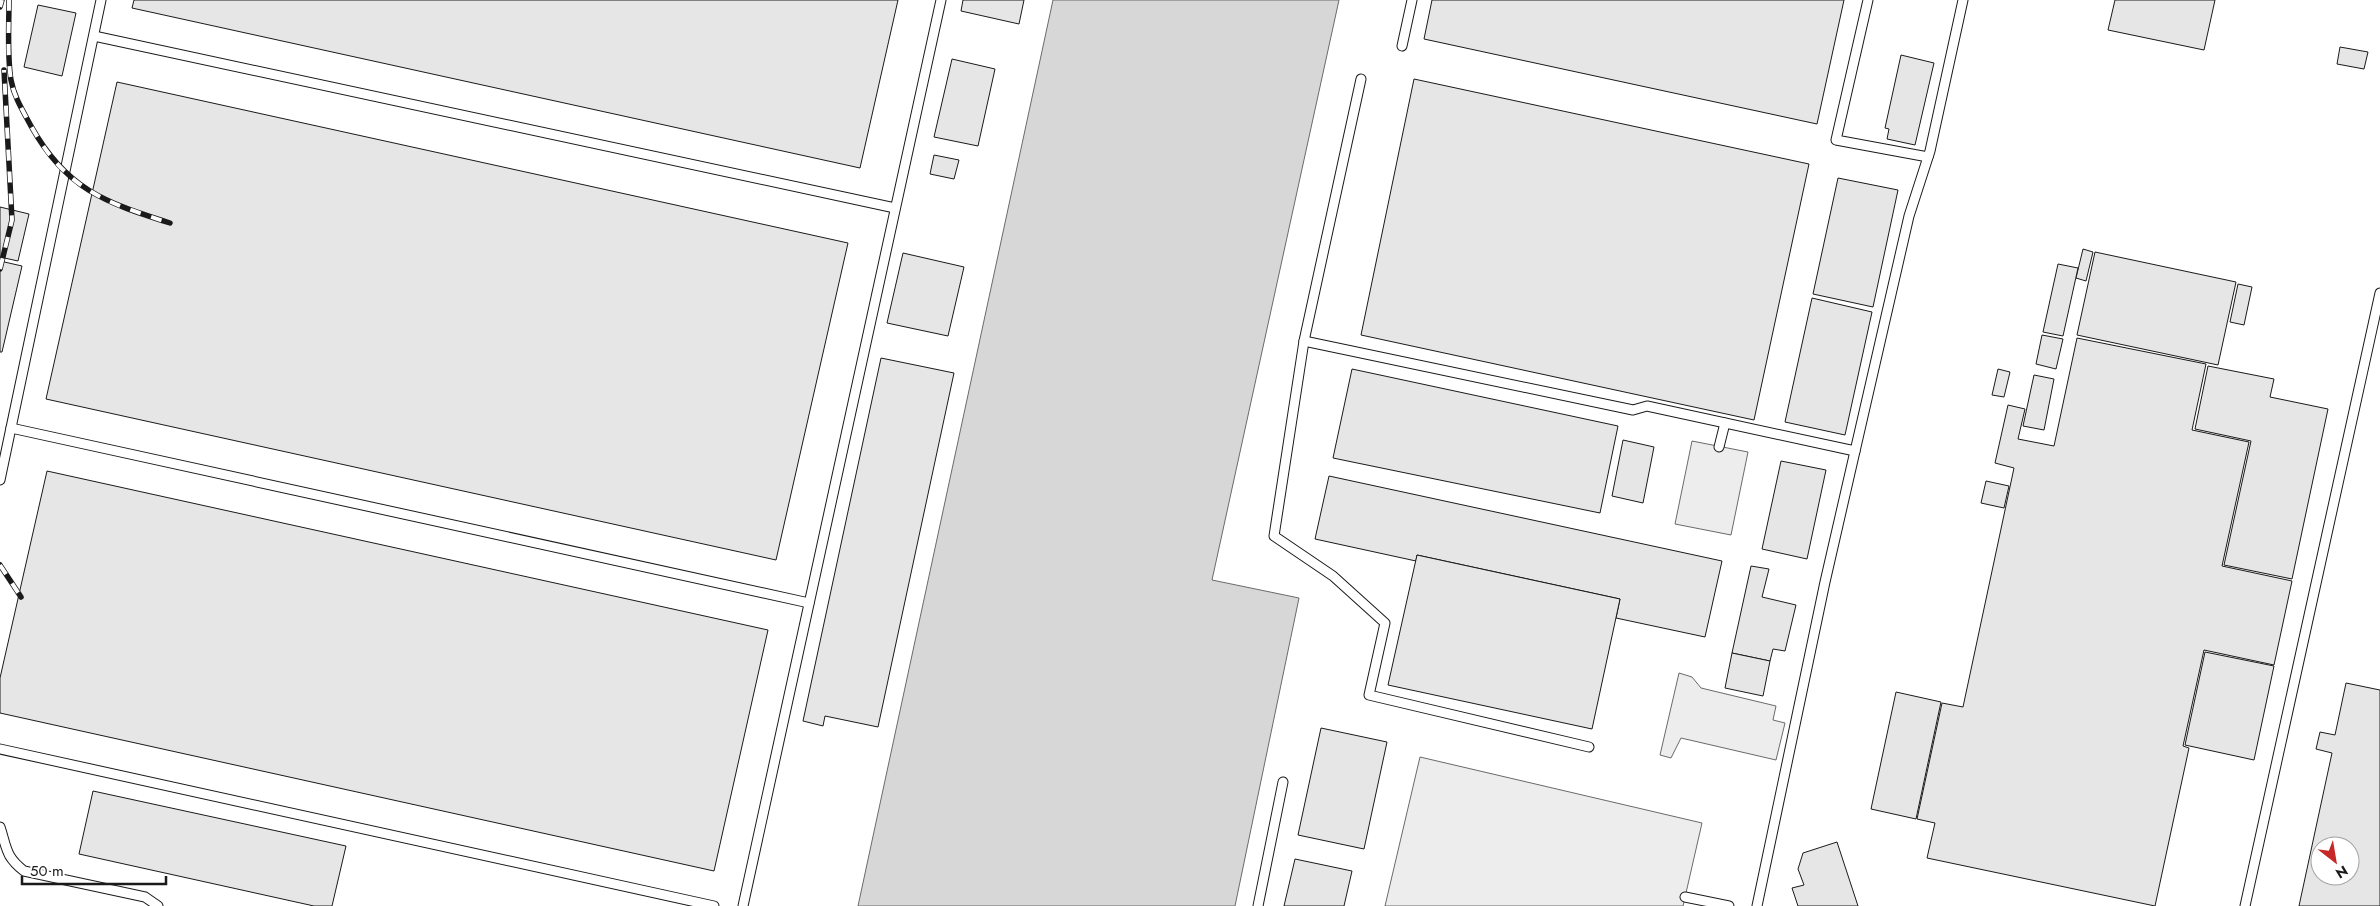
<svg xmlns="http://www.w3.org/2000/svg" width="2380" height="906" viewBox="0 0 2380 906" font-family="Jost,sans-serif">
  <rect width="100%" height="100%" fill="#fff"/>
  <!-- built -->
  <g fill="#ededed" stroke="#6a6a6a">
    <path d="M1692,441L1748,452L1731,535L1675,524Z"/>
    <path d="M1679,673L1692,677L1701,688L1776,706L1773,720L1785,723L1776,760L1681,738L1671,758L1660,755Z"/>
    <path d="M1420,757L1702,823L1683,906H1385Z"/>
  </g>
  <!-- water -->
  <path fill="#d7d7d7" stroke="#6a6a6a" d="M1053,0H1339L1212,580L1299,598L1235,906H858Z"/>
  <!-- building -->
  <g fill="#e6e6e6" stroke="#1a1a1a" fill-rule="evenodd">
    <path d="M134,0H898L860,168L132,8Z"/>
    <path d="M963,0H1024L1019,24L961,11Z"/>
    <path d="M1432,0H1844L1817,124L1424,39Z"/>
    <path d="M2115,0H2215L2204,50L2108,30Z"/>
    <path d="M38,5L76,13L62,76L24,67Z"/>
    <path d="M2340,47L2368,52L2364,69L2337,64Z"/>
    <path d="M1901,55L1934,63L1915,145L1887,139L1889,129L1885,128Z"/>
    <path d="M952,59L995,69L978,146L934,137Z"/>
    <path d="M1414,79L1809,164L1754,420L1361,335Z"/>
    <path d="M117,82L848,243L776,560L46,399Z"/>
    <path d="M934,155L959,160L954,179L930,174Z"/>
    <path d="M1838,178L1898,190L1873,307L1813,294Z"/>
    <path d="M0,207L29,214L18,261L0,257Z"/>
    <path d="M2083,249L2093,252L2086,281L2076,278Z"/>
    <path d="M2095,252L2236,282L2218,365L2077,335Z"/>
    <path d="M903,253L964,267L948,336L887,323Z"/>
    <path d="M0,261L22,266L2,352H0Z"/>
    <path d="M2058,264L2078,268L2063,336L2043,332Z"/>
    <path d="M2238,284L2252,287L2244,325L2230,322Z"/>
    <path d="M1812,298L1872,312L1845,435L1785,422Z"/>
    <path d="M2042,335L2063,339L2056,369L2036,364Z"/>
    <path d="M2077,338L2206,364L2192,430L2249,442L2222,566L2292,581L2274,665L2204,650L2183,746L2189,748L2155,906L1927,858L1935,823L1917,819L1942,703L1963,707L2014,468L1995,463L2008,405L2025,409L2018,439L2054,446Z"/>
    <path d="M881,358L954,373L878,727L825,716L823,726L803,721Z"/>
    <path d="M2208,366L2274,379L2270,397L2328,409L2292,579L2224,565L2251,441L2195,429Z"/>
    <path d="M1352,369L1618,426L1600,513L1333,458Z"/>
    <path d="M1998,369L2010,372L2004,397L1992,395Z"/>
    <path d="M2034,375L2054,379L2044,430L2023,426Z"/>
    <path d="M1623,440L1654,447L1643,503L1612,496Z"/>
    <path d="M1781,461L1826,470L1807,559L1762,549Z"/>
    <path d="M47,471L768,630L714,871L0,713V678Z"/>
    <path d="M1329,476L1722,561L1705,637L1616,618L1620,599L1417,555L1416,561L1315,539Z"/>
    <path d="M1986,481L2009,486L2004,508L1981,503Z"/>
    <path d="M1417,555L1620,599L1592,729L1388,685Z"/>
    <path d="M1751,566L1769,569L1762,597L1796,605L1785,651L1773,649L1770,661L1732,653Z"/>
    <path d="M2205,652L2274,666L2254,760L2185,745Z"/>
    <path d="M1732,653L1770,661L1763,696L1725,688Z"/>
    <path d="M2346,683L2380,690V906H2299L2332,753L2316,749L2320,732L2335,735ZM2320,846H2350V876H2320Z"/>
    <path d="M1896,692L1941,702L1916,819L1871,809Z"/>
    <path d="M1321,728L1387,742L1364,849L1298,835Z"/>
    <path d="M93,791L346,846L332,906H314L79,854Z"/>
    <path d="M1837,842L1858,906H1798L1792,888L1804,885L1798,869L1803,853Z"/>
    <path d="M1295,859L1352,871L1344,906H1284Z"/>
  </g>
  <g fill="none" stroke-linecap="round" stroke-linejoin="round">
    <!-- lane casing -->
    <g stroke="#1a1a1a" stroke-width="11">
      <g id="lane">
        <path d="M1868,0L1836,140L1928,157"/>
        <path d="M94,36L895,208"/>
        <path d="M1402,46L1412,0"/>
        <path d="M1304,341L1361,79"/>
        <path d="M11,428L809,603"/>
        <path d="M1719,447L1725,423"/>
        <path d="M0,480L101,0"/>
        <path d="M1589,747L1369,695L1385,623L1333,576L1274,536L1304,341L1633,410L1647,406L1855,451"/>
        <path d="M0,749L714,906"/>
        <path d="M0,827C7,848 5,856 24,871L145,897L158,906"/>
        <path d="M1685,897L1729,906"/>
        <path d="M743,906L941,0"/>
        <path d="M1258,906L1283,782"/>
        <path d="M1757,906L1825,582L1909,216L1930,151L1963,0"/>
        <path d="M2245,906L2380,293"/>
      </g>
    </g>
    <!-- lane -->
    <use href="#lane" stroke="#fff" stroke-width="9"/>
    <!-- rail casing -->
    <g stroke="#1a1a1a" stroke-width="5.5">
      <g id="rail">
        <path d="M9,0C9,25 7,56 11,80C14,97 23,111 31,126C66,189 104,202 170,223"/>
        <path d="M0,7L2,0"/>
        <path d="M0,269L12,220L4,70"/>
        <path d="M0,565L21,597"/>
      </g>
    </g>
    <!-- rail -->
    <use href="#rail" stroke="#fff" stroke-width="4" stroke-dasharray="11" stroke-linecap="butt"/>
  </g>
  <!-- north arrow -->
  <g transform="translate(2335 861) rotate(149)"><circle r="24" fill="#ffffff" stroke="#a3a3a3"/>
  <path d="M0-4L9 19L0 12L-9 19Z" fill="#c62828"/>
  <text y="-8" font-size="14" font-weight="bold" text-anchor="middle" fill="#1a1a1a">N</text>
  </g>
  <!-- scale -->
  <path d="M22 876v8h144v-8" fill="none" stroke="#1a1a1a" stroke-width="2.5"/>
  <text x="30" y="876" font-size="15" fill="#1a1a1a" stroke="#ffffff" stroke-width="4" paint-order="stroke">50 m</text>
</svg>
